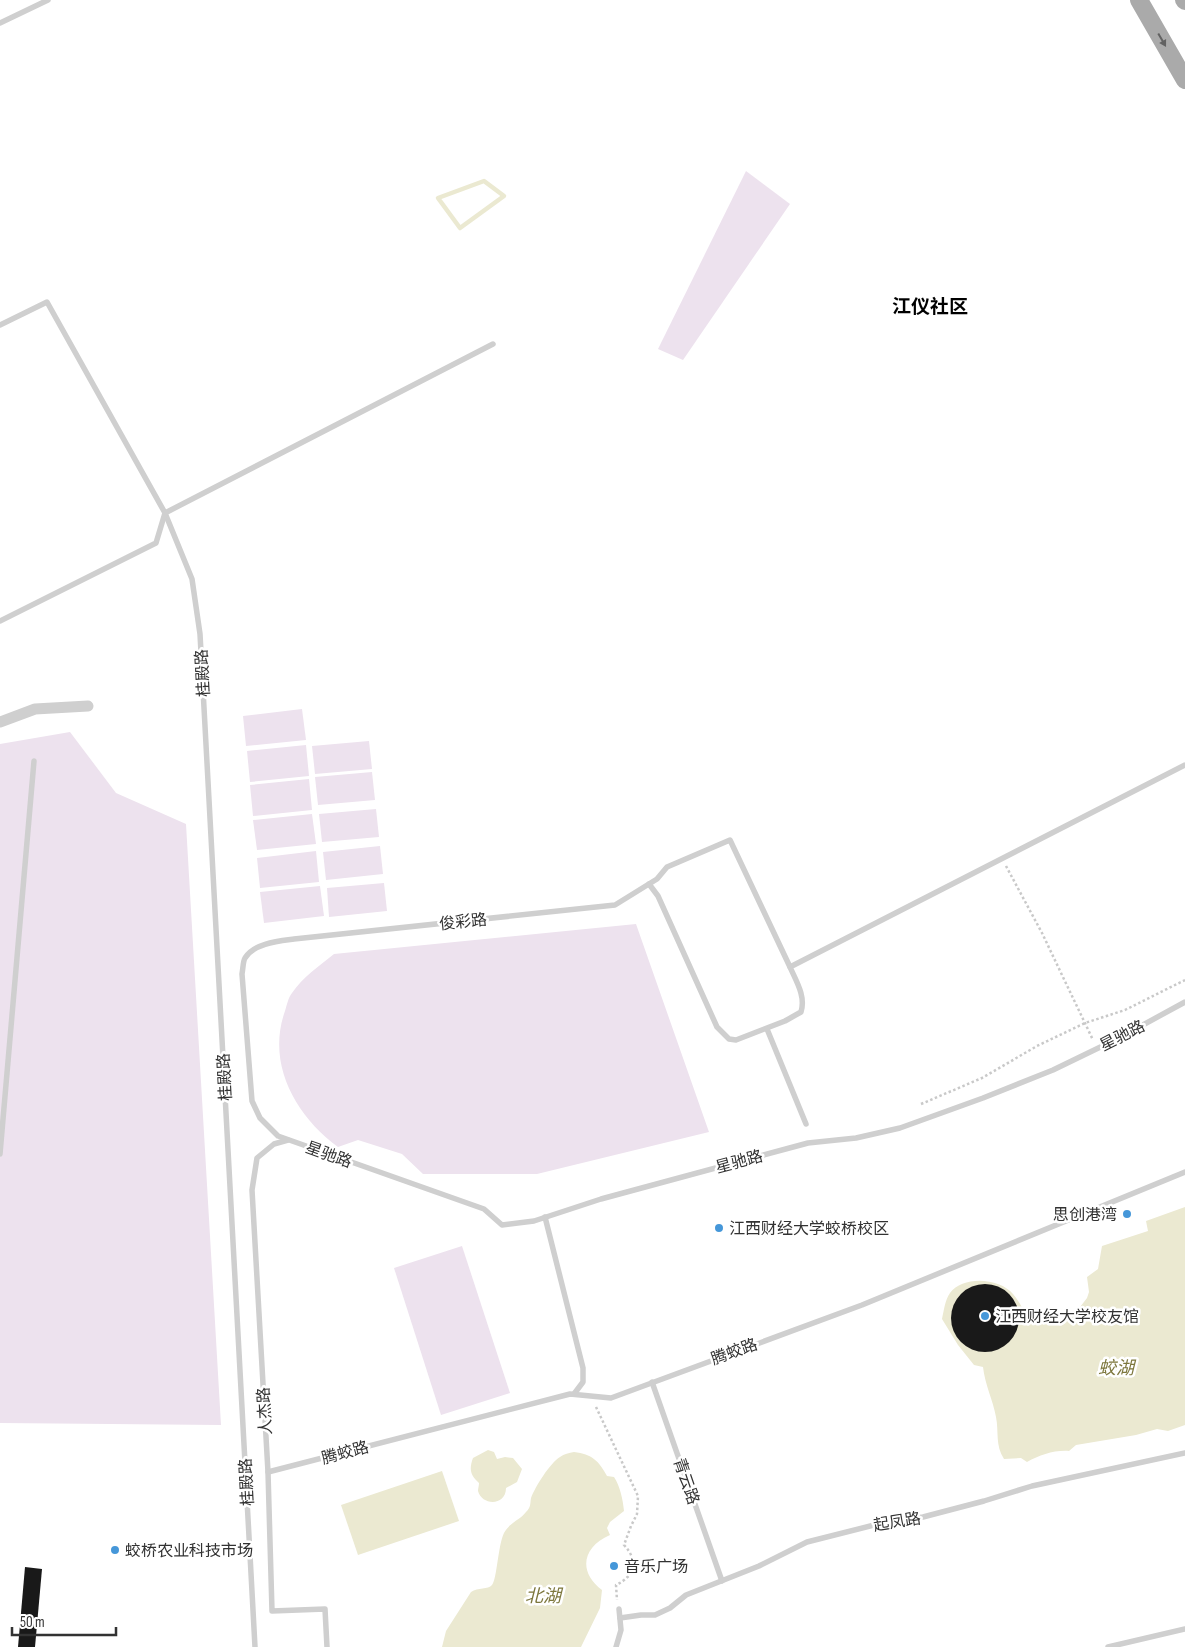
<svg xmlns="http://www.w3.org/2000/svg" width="1185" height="1647" viewBox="0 0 1185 1647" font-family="'Sofia Sans Condensed','Noto Sans SC',sans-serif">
  <rect width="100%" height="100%" fill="#fff"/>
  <!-- green -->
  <g fill="#ede2ee">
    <path d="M746,171L790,204L683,360L658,349Z"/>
    <path d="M302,709L306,740L246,746L243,716Z"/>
    <path d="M70,732L116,793L186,824L221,1425L0,1423V744Z"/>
    <path d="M369,741L372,769L315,774L312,746Z"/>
    <path d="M306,745L309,776L250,782L247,751Z"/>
    <path d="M372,772L375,800L318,805L315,777Z"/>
    <path d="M309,779L312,810L253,816L250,785Z"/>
    <path d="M376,809L379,837L322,842L319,814Z"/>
    <path d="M312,814L316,844L257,850L253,820Z"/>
    <path d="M380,846L383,874L326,880L323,852Z"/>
    <path d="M316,851L319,882L260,888L257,858Z"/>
    <path d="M384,883L387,911L329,917L327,888Z"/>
    <path d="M320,886L324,916L264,923L260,892Z"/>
    <path d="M636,924L709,1132L537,1174H423L402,1154L358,1140L338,1147C296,1116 266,1064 285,1011C287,1005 288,998 292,993C303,977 319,966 334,954Z"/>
    <path d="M462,1246L510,1393L441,1415L394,1268Z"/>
  </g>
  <!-- water -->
  <g fill="#ebe9d1">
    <path d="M1185,1207V1425L1168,1431L1157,1429L1136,1435L1076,1445L1069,1451C1054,1450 1040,1455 1027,1462L1021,1458L1004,1459C995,1445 999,1432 996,1417C993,1400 985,1385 983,1367L974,1365L958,1345L942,1319C944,1310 945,1300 950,1293C963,1275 1000,1278 1013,1294C1019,1301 1023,1310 1028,1317L1036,1315L1039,1323L1055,1324L1070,1317L1077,1311L1087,1298L1089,1292L1087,1277L1098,1269L1102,1246L1148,1231L1146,1221Z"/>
    <path d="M488,1450L494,1452L497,1459L505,1457L513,1458L522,1469L517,1482L506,1488C506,1506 482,1506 478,1491C478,1488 479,1486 479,1483C470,1475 469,1469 473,1458Z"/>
    <path d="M574,1452C592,1454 599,1461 607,1476L614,1477C620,1486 623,1500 624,1511L610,1522L607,1528L610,1535C582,1547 578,1572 602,1590L600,1608L581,1647H442L446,1631L471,1592C478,1587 488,1590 492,1585C497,1579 498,1545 504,1533C509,1523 520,1520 526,1512C531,1507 530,1504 531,1498C535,1487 550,1463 560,1457C564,1454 569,1453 574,1452Z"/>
    <path d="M442,1471L459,1521L358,1555L341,1505Z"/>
  </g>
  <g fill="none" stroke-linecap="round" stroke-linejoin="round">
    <!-- stream -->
    <path stroke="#ebe9d1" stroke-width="4.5" d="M484,181L504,196L460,228L438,198Z"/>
  </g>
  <!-- building -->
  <g fill="#191919">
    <circle cx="985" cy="1318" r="34"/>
    <path d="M25,1567L42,1569L35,1647H18Z"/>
  </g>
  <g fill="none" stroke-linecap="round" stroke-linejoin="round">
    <!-- path -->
    <g stroke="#c9c9c9" stroke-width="2.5" stroke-dasharray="2.5 2.5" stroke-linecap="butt">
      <path d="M1006,866L1042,933L1093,1040"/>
      <path d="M921,1104L982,1078L1037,1046L1085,1023L1125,1010L1185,980"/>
      <path d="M596,1407L638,1496L637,1514L631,1526L624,1545C639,1561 635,1576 616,1585L617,1600"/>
    </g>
    <!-- lane -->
    <g stroke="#cfcfcf" stroke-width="5.5">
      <path d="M0,23L48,0"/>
      <path d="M0,325L47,302L165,513L192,579L200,634L255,1647"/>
      <path d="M0,621L156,543L165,513L493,344"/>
      <path d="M649,884L658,896L717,1027L729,1039L736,1040L785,1021L801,1012C806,996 796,981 790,967L1185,765"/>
      <path d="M790,967L730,840L667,867L657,879L615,905L294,939C279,941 254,943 245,958C243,961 243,969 242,974L252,1101L260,1118L278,1136L484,1209L502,1225L534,1221L601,1199L808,1143L856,1138L900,1128L983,1098L1053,1070L1119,1038L1185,1002"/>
      <path d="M767,1029L806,1124"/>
      <path d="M288,1140L274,1144L257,1158L252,1190L268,1472L272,1611L325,1609L327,1647"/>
      <path d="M0,1154L34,761"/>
      <path d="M545,1217L583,1368V1382L574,1394"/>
      <path d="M652,1382L722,1581"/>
      <path d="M268,1472L570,1394L611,1398L862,1305L1185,1172"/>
      <path d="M620,1618L641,1615H655L670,1608L686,1595L759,1566L807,1542L890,1521L923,1517L984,1501L1032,1486L1185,1453"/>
      <path d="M616,1647L621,1630L619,1609"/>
      <path d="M1108,1647L1185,1629"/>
    </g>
    <!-- street -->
    <path stroke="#cfcfcf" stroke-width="11" d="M0,722L35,709L88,706"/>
    <!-- primary -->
    <g stroke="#aaa" stroke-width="18">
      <path d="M1139,0L1185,80"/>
      <path d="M1184,0L1185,1"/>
    </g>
  </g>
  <!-- one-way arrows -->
  <defs><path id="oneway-solid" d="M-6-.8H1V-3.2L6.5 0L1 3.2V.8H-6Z" transform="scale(1.25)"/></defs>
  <use fill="#626262" href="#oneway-solid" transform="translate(1162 40) rotate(60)"/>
  <!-- markers -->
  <g fill="#4597d9" stroke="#fff" stroke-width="2">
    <circle cx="1127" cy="1214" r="5"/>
    <circle cx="719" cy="1228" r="5"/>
    <circle cx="985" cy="1316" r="5"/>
    <circle cx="115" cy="1550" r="5"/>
    <circle cx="614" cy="1566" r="5"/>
  </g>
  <g text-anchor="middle" stroke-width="5" stroke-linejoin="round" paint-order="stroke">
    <!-- street labels -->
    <g font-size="16" fill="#323232" stroke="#fff">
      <text transform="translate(202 673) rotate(-93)" y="6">桂殿路</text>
      <text transform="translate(463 921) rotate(-6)" y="6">俊彩路</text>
      <text transform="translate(1122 1035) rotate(-27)" y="6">星驰路</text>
      <text transform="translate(224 1077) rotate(-93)" y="6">桂殿路</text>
      <text transform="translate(329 1154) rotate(20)" y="6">星驰路</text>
      <text transform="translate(739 1161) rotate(-15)" y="6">星驰路</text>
      <text transform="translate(734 1351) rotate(-20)" y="6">腾蛟路</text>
      <text transform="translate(264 1411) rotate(-93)" y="6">人杰路</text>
      <text transform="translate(345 1452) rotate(-15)" y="6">腾蛟路</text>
      <text transform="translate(687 1481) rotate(71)" y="6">青云路</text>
      <text transform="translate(246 1482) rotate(-93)" y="6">桂殿路</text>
      <text transform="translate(897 1521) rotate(-9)" y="6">起凤路</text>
    </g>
    <!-- poi labels -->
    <g font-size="16" fill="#323232" stroke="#fff" text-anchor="start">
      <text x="1117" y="1220" text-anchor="end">思创港湾</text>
      <text x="729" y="1234">江西财经大学蛟桥校区</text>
      <text x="995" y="1322">江西财经大学校友馆</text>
      <text x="125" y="1556">蛟桥农业科技市场</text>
      <text x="624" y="1572">音乐广场</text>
    </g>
    <!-- water labels -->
    <g font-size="18" font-style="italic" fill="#7d773d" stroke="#fff">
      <text x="1116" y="1374">蛟湖</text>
      <text x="543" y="1602">北湖</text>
    </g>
    <!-- quarter labels -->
    <g font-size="19" font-weight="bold" fill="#000" stroke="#fff">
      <text x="930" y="313">江仪社区</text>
    </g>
  </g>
  <!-- scale -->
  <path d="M12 1627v8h104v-8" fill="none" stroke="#323232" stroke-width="2.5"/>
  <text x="20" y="1627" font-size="15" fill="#323232" stroke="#ffffff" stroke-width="4" paint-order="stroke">50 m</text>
</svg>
